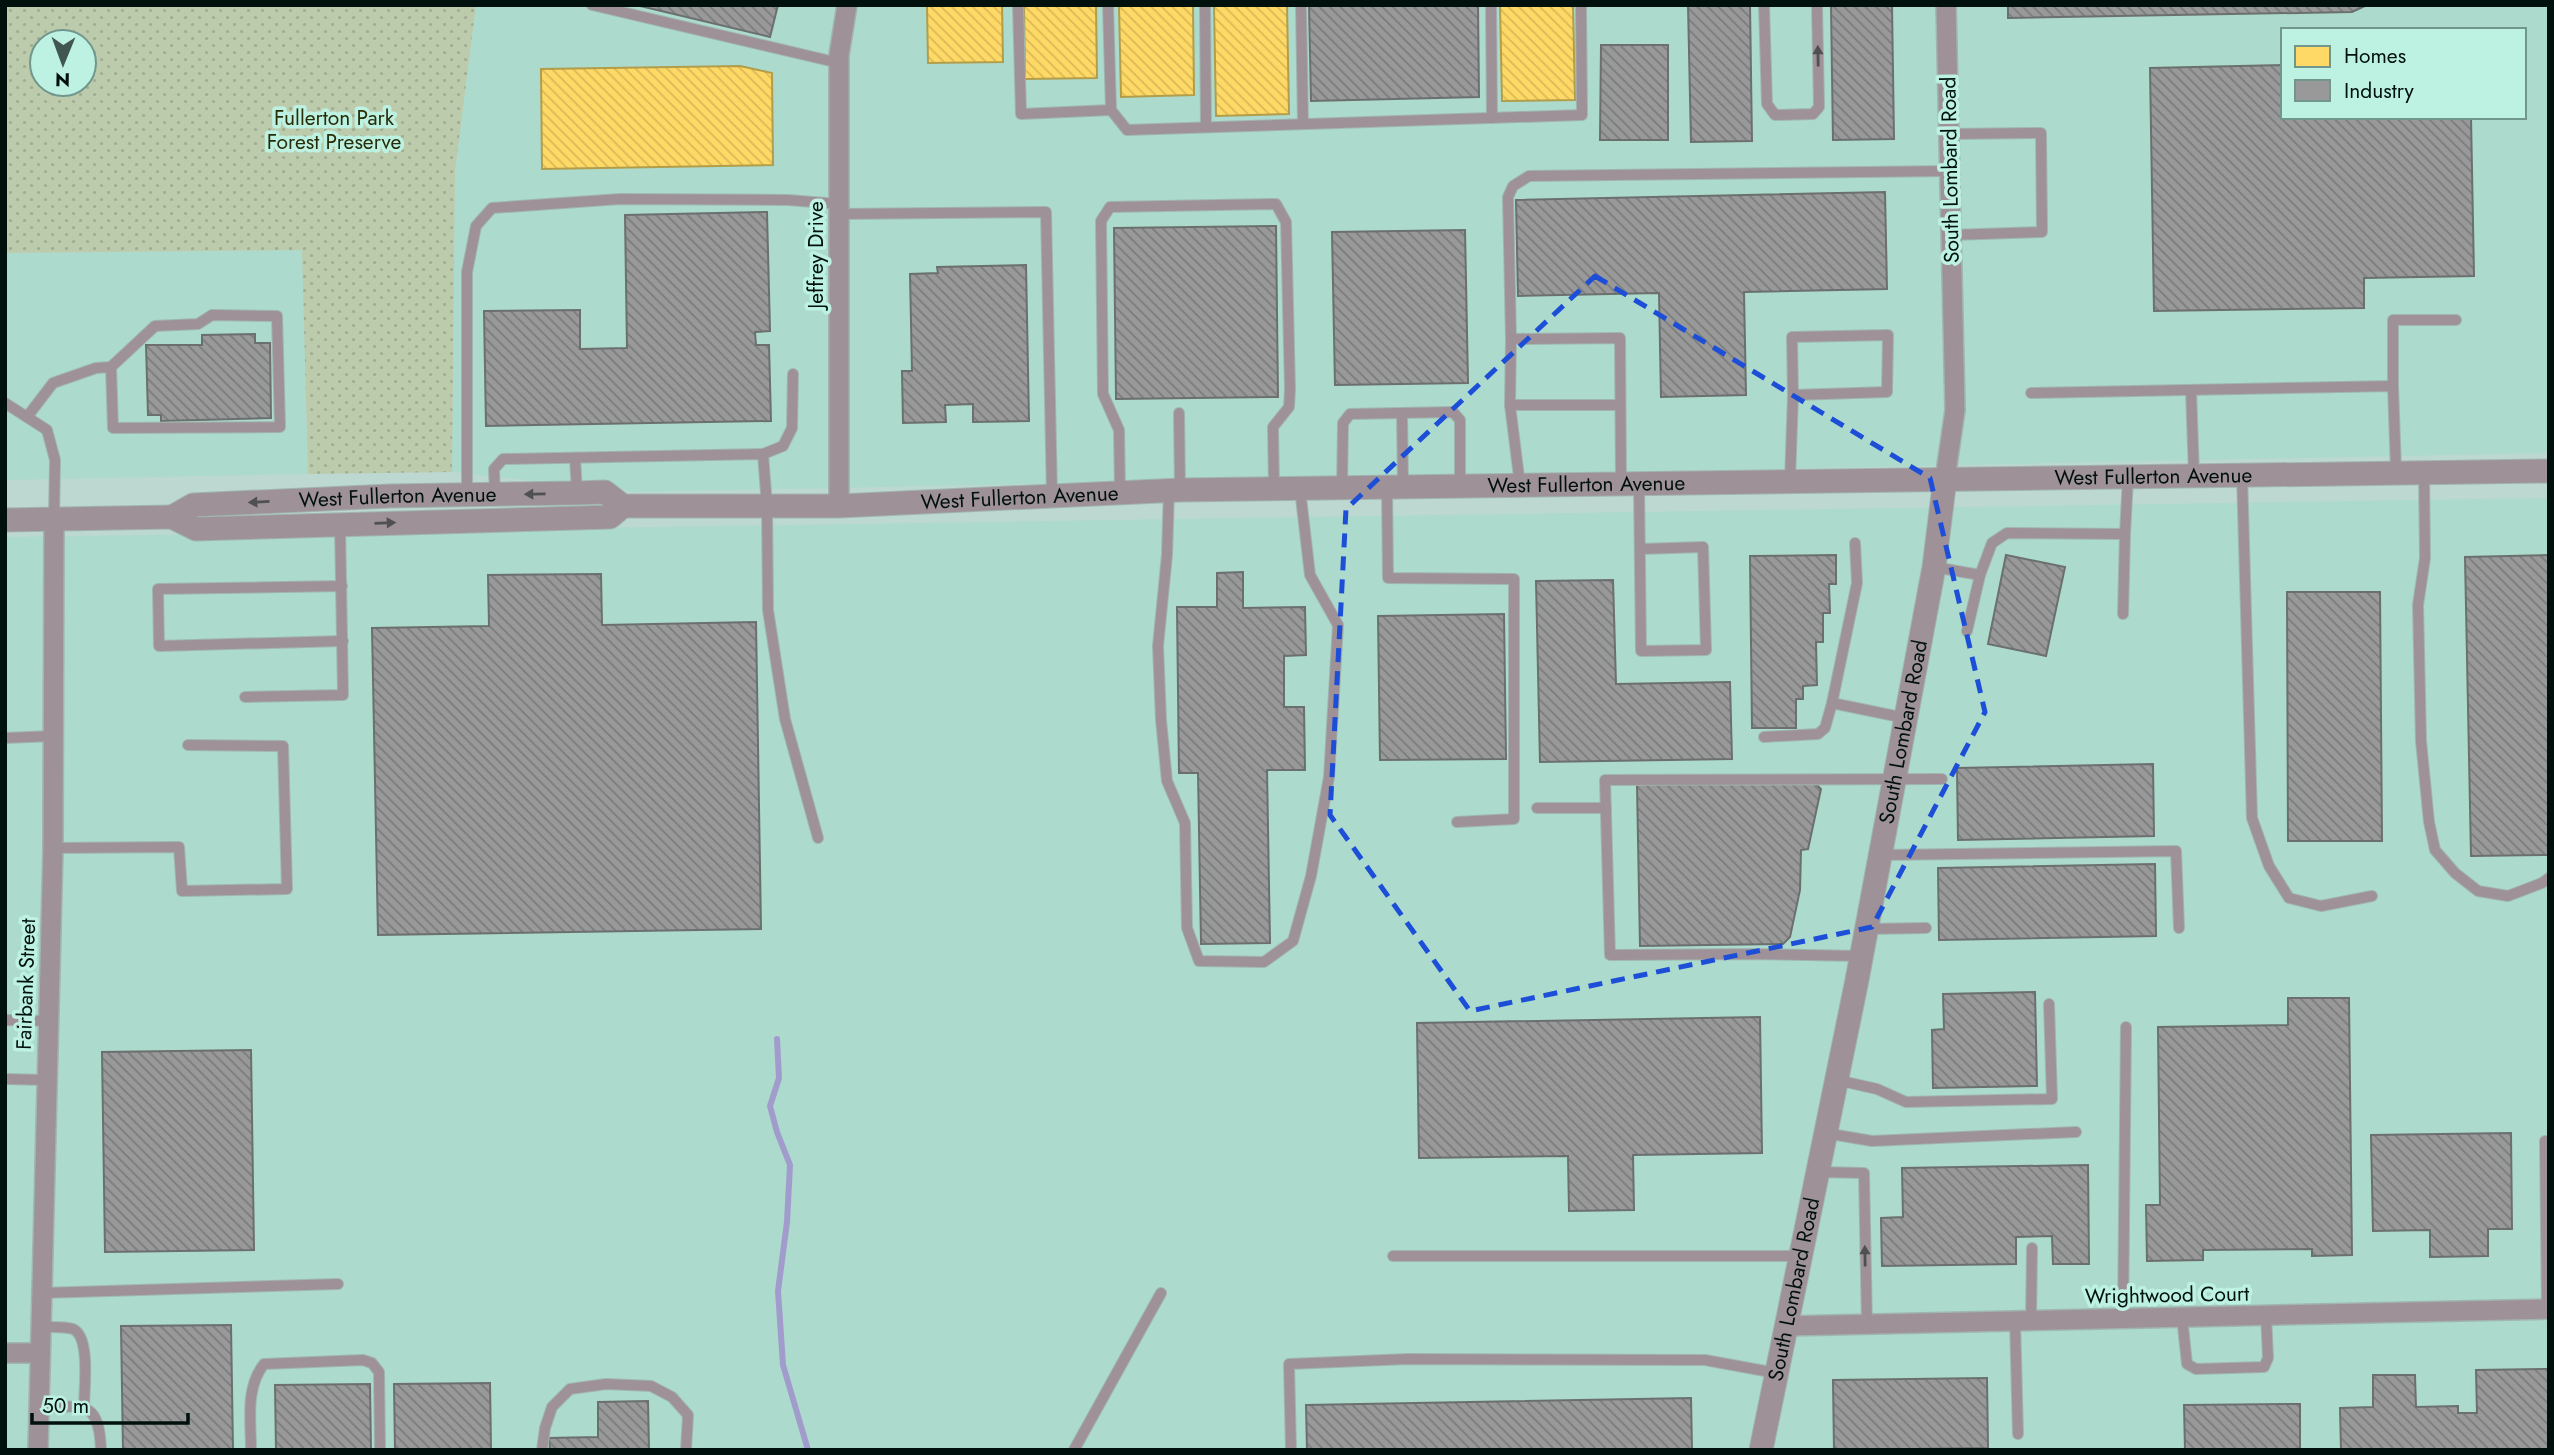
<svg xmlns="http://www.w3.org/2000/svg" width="2554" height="1455" viewBox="0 0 2554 1455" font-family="Jost,sans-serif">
  <defs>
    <pattern id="park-dots" width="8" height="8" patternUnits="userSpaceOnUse" patternTransform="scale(1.75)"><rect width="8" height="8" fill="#bbcbac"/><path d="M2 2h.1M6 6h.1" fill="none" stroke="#9fad93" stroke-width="1.8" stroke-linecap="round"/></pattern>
    <pattern id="homes-back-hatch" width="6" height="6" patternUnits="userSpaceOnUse" patternTransform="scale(1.75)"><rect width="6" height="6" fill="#ffd966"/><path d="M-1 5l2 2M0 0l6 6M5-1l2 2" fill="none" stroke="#d9b957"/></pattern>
    <pattern id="industry-back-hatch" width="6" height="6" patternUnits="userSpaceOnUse" patternTransform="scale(1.75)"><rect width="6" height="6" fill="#999"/><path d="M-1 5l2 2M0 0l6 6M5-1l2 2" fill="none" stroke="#7a7b7b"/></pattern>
  </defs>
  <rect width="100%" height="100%" fill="#bdd8d0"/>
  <!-- built -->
  <g fill="#acdacd" fill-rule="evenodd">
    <path d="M476,5H2549V453L634,492L452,472L455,171ZM2283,30H2524V117H2283Z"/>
    <path d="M303,250L308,474L5,480V253Z"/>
    <path d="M2549,498V1450H5V537Z"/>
  </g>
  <!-- park -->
  <path fill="url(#park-dots)" fill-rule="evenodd" d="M5,5H476L455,171L452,472L308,474L302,250L5,253ZM42,42H84V84H42Z"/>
  <!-- homes -->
  <g fill="url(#homes-back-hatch)" stroke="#b29d4b" stroke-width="2">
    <path d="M927,5H1002L1003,62L928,63Z"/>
    <path d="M1024,5H1096L1097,78L1025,79Z"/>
    <path d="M1119,5H1193L1194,95L1121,97Z"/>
    <path d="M1214,5H1287L1289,114L1216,116Z"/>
    <path d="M1500,5H1573L1575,100L1502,101Z"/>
    <path d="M740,66L772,73L773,165L542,169L541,69Z"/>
  </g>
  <!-- industry -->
  <g fill="url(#industry-back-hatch)" stroke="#6b706f" stroke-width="2">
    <path d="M636,5H778L770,37Z"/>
    <path d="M1309,5H1478L1479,97L1311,101Z"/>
    <path d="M1688,5H1750L1752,141L1691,142Z"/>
    <path d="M1831,5H1892L1894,139L1833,140Z"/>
    <path d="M2008,5H2367L2352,12L2008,18Z"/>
    <path d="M1601,45H1668V140H1600Z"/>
    <path d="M2283,65V117H2471L2474,276L2364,278V308L2154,311L2150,68Z"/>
    <path d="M1885,192L1887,289L1744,292L1746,395L1661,397L1659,293L1518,296L1516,200Z"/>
    <path d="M767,212L770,331L755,332L756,345H769L771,421L486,426L484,311L580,310V349L627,348L625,215Z"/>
    <path d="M1276,226L1278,397L1116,399L1114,228Z"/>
    <path d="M1465,230L1468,383L1335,385L1332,232Z"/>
    <path d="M1026,265L1029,421L973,422V404L945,405L946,422L903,423L902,371H912L910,274L938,273L937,267Z"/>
    <path d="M255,334V343H270L271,418L161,421V415H148L146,345H202V335Z"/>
    <path d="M1836,555V584H1829L1830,613H1823V642H1816L1817,685L1803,686V699H1796V728H1752L1750,556Z"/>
    <path d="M2006,555L2065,567L2046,656L1988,644Z"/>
    <path d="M2549,555V855L2471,856L2465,557Z"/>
    <path d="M1243,572V608L1305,607L1306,655L1284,656V707H1304L1305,770H1267L1270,943L1201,944L1198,773H1179L1177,607H1217V573Z"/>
    <path d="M601,574L602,625L756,622L761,929L378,935L372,628L489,626L488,575Z"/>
    <path d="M1613,580L1616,684L1730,682L1732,759L1540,762L1536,581Z"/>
    <path d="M2287,592H2380L2382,841H2288Z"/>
    <path d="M1504,614L1506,759L1380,760L1378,616Z"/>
    <path d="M2153,764L2154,836L1958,840L1957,768Z"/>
    <path d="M1815,783L1821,789L1808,849L1801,850L1800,890L1790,937L1783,944L1640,946L1637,785Z"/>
    <path d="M2155,864L2156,936L1939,940L1938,868Z"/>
    <path d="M2035,992L2037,1086L1933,1088L1932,1030L1944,1029L1943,994Z"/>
    <path d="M2288,998H2349L2352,1255L2312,1256V1249L2203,1250V1260L2147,1261L2146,1205H2160L2158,1027L2288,1025Z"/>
    <path d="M1760,1017L1762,1153L1633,1155L1634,1210L1569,1211L1568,1156L1419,1158L1417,1023Z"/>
    <path d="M251,1050L254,1250L105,1252L102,1052Z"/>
    <path d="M2511,1133L2512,1229H2488V1256L2430,1257V1230L2373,1231L2371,1135Z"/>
    <path d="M2088,1165L2089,1264H2053L2052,1236L2016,1237V1264L1882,1266L1881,1218L1903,1217L1902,1168Z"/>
    <path d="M231,1325L233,1450H123L121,1326Z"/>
    <path d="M2549,1369V1450H2341L2340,1408L2373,1407V1375H2415L2416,1407L2458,1406V1413H2477L2476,1370Z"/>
    <path d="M1987,1378L1988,1448L1834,1450L1833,1380Z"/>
    <path d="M490,1383L491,1450H395L394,1384Z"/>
    <path d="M370,1384L371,1450H276L275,1385Z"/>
    <path d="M1691,1398L1692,1450H1307L1306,1405Z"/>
    <path d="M648,1401L649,1450H550L549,1438L598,1437V1402Z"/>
    <path d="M2300,1404V1450H2185L2184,1405Z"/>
  </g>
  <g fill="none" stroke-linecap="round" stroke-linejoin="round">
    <!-- stream -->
    <path stroke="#a29ccd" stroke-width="6" d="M777,1039L779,1078L770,1106L777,1132L790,1165L787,1222L778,1291L783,1365L808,1450"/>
    <!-- service casing -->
    <g stroke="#a1b5b0" stroke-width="12">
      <g id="service">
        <path d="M592,5L839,63"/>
        <path d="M1018,5L1021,114L1111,110L1127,130L1582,115L1581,5"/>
        <path d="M1108,5L1111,110"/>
        <path d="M1205,5L1206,127"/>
        <path d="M1301,5L1303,124"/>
        <path d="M1491,5L1492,118"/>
        <path d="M1764,5L1767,104L1775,115L1813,114L1819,107L1817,5"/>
        <path d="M1949,134L2041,133L2042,232L1951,235"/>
        <path d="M839,214L1046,212L1052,495"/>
        <path d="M1511,339L1508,197L1513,186L1529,176L1950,171"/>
        <path d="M2393,386V320H2456"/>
        <path d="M2191,390L2194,475"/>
        <path d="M2031,393L2393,386L2396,471"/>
        <path d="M5,403L47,430L55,460L54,519"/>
        <path d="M1510,405H1620"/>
        <path d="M1179,413L1180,489"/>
        <path d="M1402,413L1403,486"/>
        <path d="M27,417L53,383L96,368L111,367L113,428L280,427L277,316L212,315L198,324L155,326L111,367"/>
        <path d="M763,454L783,446L792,428L793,374"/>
        <path d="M575,458L577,492"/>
        <path d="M2424,472L2425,558L2418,605L2421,741L2429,822L2435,850L2455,873L2478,891L2508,896L2542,883L2549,878"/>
        <path d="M2242,475L2252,818L2269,866L2289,898L2321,906L2372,896"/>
        <path d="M1790,481L1793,395L1887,392L1888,335L1792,337L1793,395"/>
        <path d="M1639,484L1641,651L1706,650L1703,547L1640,549"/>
        <path d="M1520,485L1510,405L1511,339L1620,338L1621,483"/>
        <path d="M1342,488L1343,423L1350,414L1453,412L1460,420V486"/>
        <path d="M1387,488L1388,578L1514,579V819L1457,822"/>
        <path d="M1169,490L1167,555L1158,646L1161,720L1167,781L1185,823L1187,928L1199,961L1264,962L1293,941L1311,876L1329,777L1338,625L1310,575L1300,489"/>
        <path d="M1120,492L1119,430L1103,394L1101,221L1110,207L1276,204L1286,222L1290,389L1289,407L1273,427L1274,488"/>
        <path d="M467,493V272L476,226L492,208L620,199L788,200L839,204"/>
        <path d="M495,494L494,469L503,459L763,454L767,506L768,610L785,719L818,838"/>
        <path d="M1934,567L1980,575"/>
        <path d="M342,586L158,589L159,646L343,641"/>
        <path d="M2123,614L2125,534"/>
        <path d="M1967,631L1980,575L1992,543L2007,533L2125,534L2128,477"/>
        <path d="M245,697L343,695L340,525"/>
        <path d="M1832,703L1857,583L1855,543"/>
        <path d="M1764,737L1818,734L1825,728L1832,703L1905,718"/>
        <path d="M5,738L53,736"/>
        <path d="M1537,808H1606"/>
        <path d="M53,848L179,847L182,891L287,889L283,746L188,745"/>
        <path d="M1881,855L2176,851L2179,928"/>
        <path d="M1867,929L1926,928"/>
        <path d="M1861,956L1753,954L1610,955L1605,780L1942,779"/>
        <path d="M5,1020L48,1021"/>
        <path d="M5,1079L46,1080"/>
        <path d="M1837,1080L1877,1089L1906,1102L2052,1099L2049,1004"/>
        <path d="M1825,1133L1872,1141L2076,1132"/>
        <path d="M2545,1141L2547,1309"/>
        <path d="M1818,1172L1864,1173L1867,1325"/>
        <path d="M1393,1256H1800"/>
        <path d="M41,1293L338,1284"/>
        <path d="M2182,1317L2187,1364L2196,1369L2264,1367L2268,1358L2266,1315"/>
        <path d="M2123,1319L2126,1027"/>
        <path d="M2015,1321L2018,1434"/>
        <path d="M2031,1321L2032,1248"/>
        <path d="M40,1327C51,1327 63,1326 73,1329C91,1337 84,1390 84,1408"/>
        <path d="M39,1409C83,1405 99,1399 101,1450"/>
        <path d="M251,1450C251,1421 245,1388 264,1364L363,1360L372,1363L379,1372L380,1450"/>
        <path d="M542,1450L545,1428L552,1407L570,1389L606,1384L651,1386L672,1397L688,1415L686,1450"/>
        <path d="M1074,1450L1161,1293"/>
        <path d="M1291,1450L1289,1364L1408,1359L1705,1360L1776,1373"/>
      </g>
    </g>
    <!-- minor casing -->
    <g stroke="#a1b5b0" stroke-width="22">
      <g id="minor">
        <path d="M1945,479L1955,410L1946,5"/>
        <path d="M839,506V55L847,5"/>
        <path d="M1786,1326L2549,1309"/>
        <path d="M5,1353H40"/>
        <path d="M38,1450L53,848L54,520"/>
      </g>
    </g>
    <!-- tertiary casing -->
    <g stroke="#a1b5b0" stroke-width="25">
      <g id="tertiary">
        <path id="s1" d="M172,517L193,505L390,496L577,493L605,492L623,506H839L1180,490L2549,471"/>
        <path d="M5,520L172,517L196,529L610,517L623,506"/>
        <path id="s2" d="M1761,1450L1857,980L1934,567L1945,479"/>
      </g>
    </g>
    <!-- service -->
    <use href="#service" stroke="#9e9197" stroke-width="10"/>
    <!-- minor -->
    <use href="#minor" stroke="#9e9197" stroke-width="19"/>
    <!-- tertiary -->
    <use href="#tertiary" stroke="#9e9197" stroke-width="23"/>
  </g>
  <!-- one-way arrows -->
  <defs><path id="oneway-solid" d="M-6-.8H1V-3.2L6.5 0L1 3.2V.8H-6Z" transform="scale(1.75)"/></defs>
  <g fill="#4f5052">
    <use href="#oneway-solid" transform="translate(1818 56) rotate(-91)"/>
    <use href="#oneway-solid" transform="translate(535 494) rotate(179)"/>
    <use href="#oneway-solid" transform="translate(259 502) rotate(177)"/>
    <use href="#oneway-solid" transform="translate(385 523) rotate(-2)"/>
    <use href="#oneway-solid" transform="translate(1865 1256) rotate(-91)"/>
  </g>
  <!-- marked area -->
  <path fill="none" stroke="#1d4ed8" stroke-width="5" stroke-dasharray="14 9" stroke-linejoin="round" d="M1595,276L1930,478L1985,712L1872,927L1470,1011L1330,815L1346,509Z"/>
  <g text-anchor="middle" stroke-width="7" stroke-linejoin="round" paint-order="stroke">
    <!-- park labels -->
    <g font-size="21" fill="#282c07" stroke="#bdf1e2">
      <text x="334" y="125">Fullerton Park<tspan x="334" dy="24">Forest Preserve</tspan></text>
    </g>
    <!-- street labels -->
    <g font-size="21" fill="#00100c" stroke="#bdf1e2">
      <text transform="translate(1950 170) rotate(-91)" y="7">South Lombard Road</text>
      <text transform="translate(816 255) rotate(-90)" y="7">Jeffrey Drive</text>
      <text dy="7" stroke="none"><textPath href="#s1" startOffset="1990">West Fullerton Avenue</textPath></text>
      <text dy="7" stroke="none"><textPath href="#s1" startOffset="1423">West Fullerton Avenue</textPath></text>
      <text dy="7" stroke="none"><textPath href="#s1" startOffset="229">West Fullerton Avenue</textPath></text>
      <text dy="7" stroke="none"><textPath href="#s1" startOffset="856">West Fullerton Avenue</textPath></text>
      <text dy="7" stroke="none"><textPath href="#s2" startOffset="732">South Lombard Road</textPath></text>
      <text transform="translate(26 984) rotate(-88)" y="7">Fairbank Street</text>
      <text dy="7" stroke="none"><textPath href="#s2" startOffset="164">South Lombard Road</textPath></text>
      <text transform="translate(2167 1295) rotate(-1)" y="7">Wrightwood Court</text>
    </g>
  </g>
  <!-- border -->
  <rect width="2554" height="1455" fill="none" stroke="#00100c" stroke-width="14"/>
  <!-- legend -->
  <rect x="2281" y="28" width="245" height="91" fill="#bdf1e2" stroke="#71978c" stroke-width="2"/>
  <rect x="2295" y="46" width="35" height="21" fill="#ffd966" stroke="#71978c" stroke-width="2"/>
  <text x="2344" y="63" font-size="21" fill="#00100c">Homes</text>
  <rect x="2295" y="80" width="35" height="21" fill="#999999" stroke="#71978c" stroke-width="2"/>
  <text x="2344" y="98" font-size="21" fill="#00100c">Industry</text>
  <!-- north arrow -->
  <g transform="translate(63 63) rotate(181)"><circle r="33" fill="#bdf1e2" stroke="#71978c" stroke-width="2"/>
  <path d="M0-5L12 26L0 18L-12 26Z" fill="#425651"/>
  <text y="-10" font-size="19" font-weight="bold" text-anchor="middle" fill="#00100c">N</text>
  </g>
  <!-- scale -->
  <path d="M32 1413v10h156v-10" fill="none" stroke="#00100c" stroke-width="3.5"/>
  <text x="42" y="1413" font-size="21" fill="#00100c" stroke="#bdf1e2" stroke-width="5" paint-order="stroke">50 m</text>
</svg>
